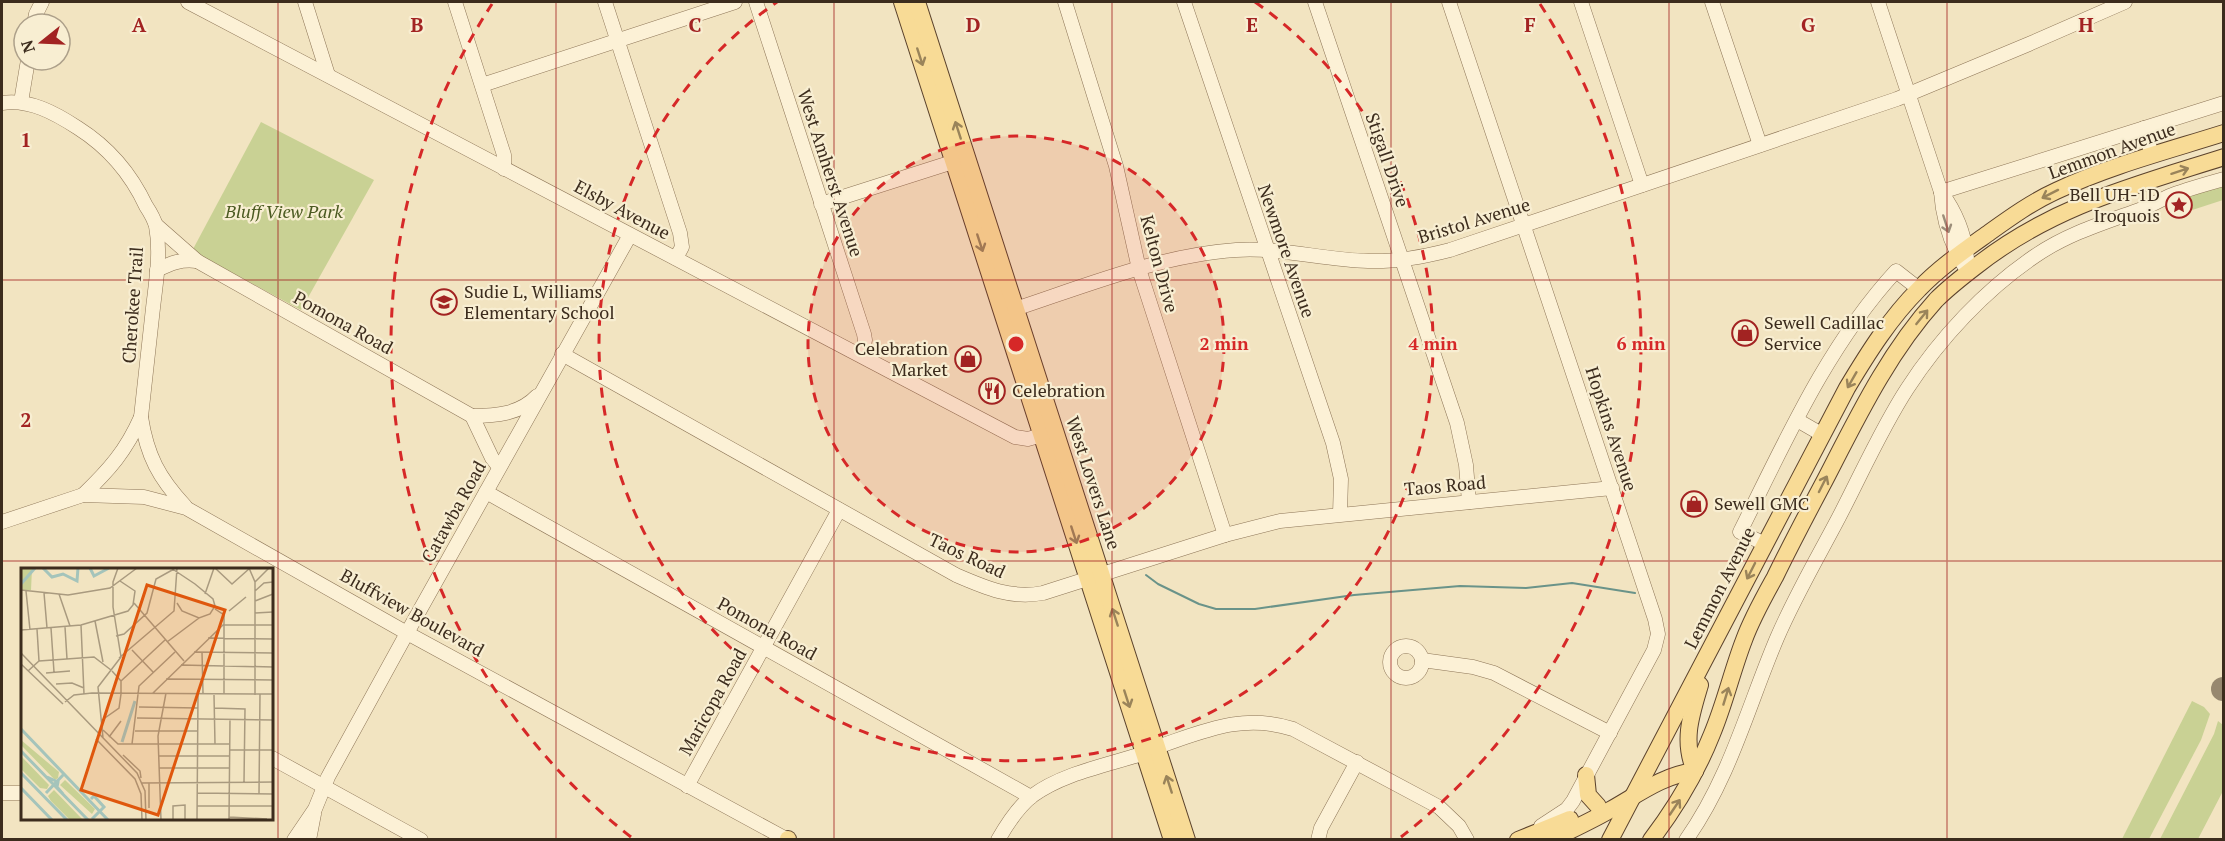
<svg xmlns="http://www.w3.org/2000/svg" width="2225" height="841" viewBox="0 0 2225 841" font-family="'PT Serif',serif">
  <rect width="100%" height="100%" fill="#f2e4c1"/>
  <!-- green -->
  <g fill="#c9d194">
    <path d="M261,122L374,180L301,310L192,251Z"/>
    <path d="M2223,184V200L2180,214L2174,208L2175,200Z"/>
    <path d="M2192,701L2204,707L2210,714L2201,740L2149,839H2122Z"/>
    <path d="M2218,721L2223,725V791L2198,839H2160L2214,734Z"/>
  </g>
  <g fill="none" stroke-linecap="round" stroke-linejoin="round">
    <!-- stream -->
    <path stroke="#6a9389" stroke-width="2" d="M1146,575L1158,584L1199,604L1216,609H1255L1354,595L1460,586L1526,588L1572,583L1635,593"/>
    <!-- taxiway -->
    <path stroke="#97886f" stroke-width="24" d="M2223,689H2224"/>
    <!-- minor casing -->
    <g stroke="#8d7557" stroke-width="15">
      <g id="minor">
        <path d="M188,2L1015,437L1028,439L1042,435"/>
        <path d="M305,2L328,75"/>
        <path d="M455,2L504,155V169"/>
        <path d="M605,2L680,233L682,247L676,258"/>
        <path d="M756,2L864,334L865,340L862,355"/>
        <path d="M1065,2L1116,166L1139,269L1225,535"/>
        <path d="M1184,2L1333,443L1341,479L1340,514"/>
        <path d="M1315,2L1457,423L1466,465L1469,502"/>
        <path d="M1449,2L1655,619L1658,634L1654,650L1573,801L1567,809L1541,826"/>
        <path d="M1581,2L1642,185"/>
        <path d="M1712,2L1760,145"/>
        <path d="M1878,2L1941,192C1943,221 1952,248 1968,272"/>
        <path d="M34,24L36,14L42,2"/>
        <path d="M482,85L735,2"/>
        <path d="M21,102L28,60"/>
        <path d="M2,103C30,99 55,113 78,128C108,147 131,174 146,206C150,212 154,219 156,226C161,253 156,282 153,308C149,345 145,381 141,417C147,456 159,478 185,506"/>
        <path d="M2144,128L2152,155"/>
        <path d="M1941,192L2224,103"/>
        <path d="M1941,192C1955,211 1965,235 1967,259"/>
        <path d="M821,204L962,159"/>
        <path d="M156,225L197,261L472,416L492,458L499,467"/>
        <path d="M157,270C171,263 181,259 197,261"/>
        <path d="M1006,312C1080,288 1159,255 1236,250C1280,247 1324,260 1368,261C1397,262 1423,257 1450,250L1897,99L2029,44L2125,2"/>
        <path d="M562,354L956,575C986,588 1011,599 1043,593L1225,535L1280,521L1612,488"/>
        <path d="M472,416C496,416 520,414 537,396"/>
        <path d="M1797,420L1823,435"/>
        <path d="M486,492L1031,797"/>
        <path d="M83,495C109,470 126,451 141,417"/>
        <path d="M2,522L83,495L144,497L186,508L407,633L788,840"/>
        <path d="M1765,544L1740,532C1785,442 1827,346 1896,271L1919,289"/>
        <circle cx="1406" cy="662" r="16"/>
        <path d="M1422,660L1473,667L1494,673L1610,733"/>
        <path d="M1157,747C1205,731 1242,713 1293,729L1439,807L1459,826L1467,840"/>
        <path d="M272,758L421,840"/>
        <path d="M687,786L839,510"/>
        <path d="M2,793H22"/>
        <path d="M294,840L315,809L328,777L407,633L630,235"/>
        <path d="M309,840L314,814"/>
        <path d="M998,840C1007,824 1017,808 1032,796C1063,773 1108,765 1145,753"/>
        <path d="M1318,840L1321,828L1357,762"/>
        <path d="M1686,840C1730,778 1748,706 1777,638C1795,596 1818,557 1839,517C1861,475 1881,429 1907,389C1940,338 1985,290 2035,256C2067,234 2103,223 2139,210C2150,206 2160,200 2172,195C2188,189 2206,184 2224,179"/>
      </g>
    </g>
    <!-- major casing -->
    <g stroke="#5b422c" stroke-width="18">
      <g id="major">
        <path d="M902,2L1172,840"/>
        <path d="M917,2L1187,840"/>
        <path d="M1695,771C1682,741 1691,715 1700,685"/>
        <path d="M1586,775L1588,795L1598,806"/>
        <path d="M788,839V840"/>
        <path d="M1518,840L1570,819"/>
        <path d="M1551,840C1571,830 1591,821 1610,810C1637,795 1663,775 1695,771"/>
        <path d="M1610,840L1847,388C1868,353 1890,318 1919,289C1940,267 1965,250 1990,232C2011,217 2032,202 2056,191C2109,166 2167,151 2224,133"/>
        <path d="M1651,840C1676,807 1697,772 1712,734C1725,703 1732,671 1744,640C1752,618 1764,597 1775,577C1791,544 1808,512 1825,480C1857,418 1888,353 1936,300C1948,288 1962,277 1975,267C2052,206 2133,186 2224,157"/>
      </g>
    </g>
    <!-- minor -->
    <use href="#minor" stroke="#fcf1d6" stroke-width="14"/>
    <!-- major -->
    <use href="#major" stroke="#f8db96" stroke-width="16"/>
  </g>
  <!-- one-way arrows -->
  <defs><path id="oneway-shaft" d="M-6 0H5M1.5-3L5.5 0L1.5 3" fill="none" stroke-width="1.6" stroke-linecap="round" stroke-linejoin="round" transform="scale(1.5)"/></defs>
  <g stroke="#9a845a">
    <use href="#oneway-shaft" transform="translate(920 57) rotate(72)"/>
    <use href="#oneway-shaft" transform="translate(958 130) rotate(-108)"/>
    <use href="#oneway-shaft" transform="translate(2180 171) rotate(-18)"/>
    <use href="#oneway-shaft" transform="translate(2050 194) rotate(153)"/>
    <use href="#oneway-shaft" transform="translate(980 243) rotate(72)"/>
    <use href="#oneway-shaft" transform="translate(1922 317) rotate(-51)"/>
    <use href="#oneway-shaft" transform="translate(1852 380) rotate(120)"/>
    <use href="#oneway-shaft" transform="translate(1823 484) rotate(-63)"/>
    <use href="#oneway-shaft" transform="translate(1074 535) rotate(72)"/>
    <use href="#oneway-shaft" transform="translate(1751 571) rotate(117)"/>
    <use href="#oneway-shaft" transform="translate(1115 617) rotate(-108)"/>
    <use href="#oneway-shaft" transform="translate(1726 696) rotate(-73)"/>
    <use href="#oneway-shaft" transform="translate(1127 699) rotate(72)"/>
    <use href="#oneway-shaft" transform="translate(1169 784) rotate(-108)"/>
    <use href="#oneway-shaft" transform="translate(1675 807) rotate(-56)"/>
  </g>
  <use stroke="#9c8e7a" href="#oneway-shaft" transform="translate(1946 224) rotate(72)"/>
  <!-- grid -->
  <path fill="none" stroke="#a22322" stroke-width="1.5" stroke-opacity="0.55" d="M278,2V840M556,2V840M834,2V840M1112,2V840M1391,2V840M1669,2V840M1947,2V840M2,280H2224M2,561H2224"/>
  <!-- distance rings -->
  <circle cx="1016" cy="344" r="208" fill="#d62828" fill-opacity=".12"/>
  <g fill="none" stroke="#d62828" stroke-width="3" stroke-dasharray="10 8">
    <circle cx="1016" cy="344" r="208"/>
    <path d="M1255 2A417 417 0 1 1 777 2"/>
    <path d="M631 837A625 625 0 0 1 492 4M1540 4A625 625 0 0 1 1401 837"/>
  </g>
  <!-- icons -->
  <defs>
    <g id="sight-ring" transform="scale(1.35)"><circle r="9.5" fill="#f8eed2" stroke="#a22322" stroke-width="1.5"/><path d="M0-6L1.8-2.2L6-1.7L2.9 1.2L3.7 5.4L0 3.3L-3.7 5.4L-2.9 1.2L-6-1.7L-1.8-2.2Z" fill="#a22322"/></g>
    <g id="school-ring" transform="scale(1.35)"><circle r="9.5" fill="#f8eed2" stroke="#a22322" stroke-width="1.5"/><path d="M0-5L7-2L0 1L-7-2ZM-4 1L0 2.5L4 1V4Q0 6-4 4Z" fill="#a22322"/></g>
    <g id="shop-ring" transform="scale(1.35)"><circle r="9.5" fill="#f8eed2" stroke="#a22322" stroke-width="1.5"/><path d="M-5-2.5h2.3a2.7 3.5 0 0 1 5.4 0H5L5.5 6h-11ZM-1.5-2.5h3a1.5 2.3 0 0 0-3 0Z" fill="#a22322"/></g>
    <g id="restaurant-ring" transform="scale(1.35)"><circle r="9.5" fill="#f8eed2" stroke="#a22322" stroke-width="1.5"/><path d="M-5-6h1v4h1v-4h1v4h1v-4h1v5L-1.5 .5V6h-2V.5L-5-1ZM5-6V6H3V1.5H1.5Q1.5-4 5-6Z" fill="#a22322"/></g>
  </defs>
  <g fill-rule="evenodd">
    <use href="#sight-ring" x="2179" y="205"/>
    <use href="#school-ring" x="444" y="302"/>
    <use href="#shop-ring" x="1745" y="333"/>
    <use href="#shop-ring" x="968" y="359"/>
    <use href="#restaurant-ring" x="992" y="391"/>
    <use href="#shop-ring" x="1694" y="504"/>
  </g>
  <g text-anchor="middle" stroke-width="4.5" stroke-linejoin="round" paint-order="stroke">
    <!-- street labels -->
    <g font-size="18" fill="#3c2c1d" stroke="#f8eed2">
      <text transform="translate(2112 151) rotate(-20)" y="6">Lemmon Avenue</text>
      <text transform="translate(1387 160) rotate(71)" y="6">Stigall Drive</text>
      <text transform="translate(830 173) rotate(72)" y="6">West Amherst Avenue</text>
      <text transform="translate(622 210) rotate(28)" y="6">Elsby Avenue</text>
      <text transform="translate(1474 221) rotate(-17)" y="6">Bristol Avenue</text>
      <text transform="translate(1286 251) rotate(71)" y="6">Newmore Avenue</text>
      <text transform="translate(1159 264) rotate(75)" y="6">Kelton Drive</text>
      <text transform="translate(133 305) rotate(-86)" y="6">Cherokee Trail</text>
      <text transform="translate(343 323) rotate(29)" y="6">Pomona Road</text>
      <text transform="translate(1611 429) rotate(72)" y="6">Hopkins Avenue</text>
      <text transform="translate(1093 483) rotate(72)" y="6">West Lovers Lane</text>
      <text transform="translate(1445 486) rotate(-5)" y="6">Taos Road</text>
      <text transform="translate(454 512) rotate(-61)" y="6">Catawba Road</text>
      <text transform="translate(967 556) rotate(25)" y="6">Taos Road</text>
      <text transform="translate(1720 588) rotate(-63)" y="6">Lemmon Avenue</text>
      <text transform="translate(412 613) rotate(29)" y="6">Bluffview Boulevard</text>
      <text transform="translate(767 629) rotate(29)" y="6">Pomona Road</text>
      <text transform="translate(713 702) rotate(-61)" y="6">Maricopa Road</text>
    </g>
    <!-- poi labels -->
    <g font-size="18" fill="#3c2c1d" stroke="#f8eed2" text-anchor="start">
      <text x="2160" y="201" text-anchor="end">Bell UH-1D<tspan x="2160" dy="21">Iroquois</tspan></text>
      <text x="464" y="298">Sudie L, Williams<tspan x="464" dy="21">Elementary School</tspan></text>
      <text x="1764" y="329">Sewell Cadillac<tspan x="1764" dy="21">Service</tspan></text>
      <text x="948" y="355" text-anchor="end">Celebration<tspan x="948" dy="21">Market</tspan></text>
      <text x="1012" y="397">Celebration</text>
      <text x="1714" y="510">Sewell GMC</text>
    </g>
    <!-- park labels -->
    <g font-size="18" font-style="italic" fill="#4b5a21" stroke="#f8eed2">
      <text x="284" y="218">Bluff View Park</text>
    </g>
  </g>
  <!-- overview -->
  <g transform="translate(21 568)">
    <rect width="252" height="252" fill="#f2e4c1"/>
    <path d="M0,0L11,1L10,22H0ZM0,172L38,204L37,210L34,212L0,177ZM0,188L28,217L26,221L19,220L0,201ZM44,212L74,241L71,246L39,217ZM33,222L62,252H49L30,233L27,228Z" fill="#c9d194"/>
    <path fill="none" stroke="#a4c4bb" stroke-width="3" d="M22,0L31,9L42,6L56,13L57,0M69,0L73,8L88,0M0,16L14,0M0,161L87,252M101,174L114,133M0,183L67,252M0,205L46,252M26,209L37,214L36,219L42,226M0,220L31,252M25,225L43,206M70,231L73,228L83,239L71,251"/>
    <path fill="none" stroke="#a99a7f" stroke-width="1.5" d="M150,0L174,16L192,31L194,38L189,46L178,50L161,43L156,35M194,0L211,16L229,0M228,0L234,14V127M234,14L248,0M0,22L47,27L89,20L116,0M5,23L9,62M234,23L243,15L252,14M23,25L26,60M38,26L49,58M184,26L193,0M234,33L252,26M113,35L163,93M194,41L203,47V126M208,43L225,29M234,45L252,44M74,53L82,94M60,57L63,126M203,57H252M44,59L46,91M30,60L33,104M16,61L18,93M0,62L60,57L107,43L112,37L114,23L99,13M95,68L103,66L126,45L135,11L153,1M187,70L252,71M146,74L178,50M111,82L132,104M173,84L252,85M181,84L182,125M0,85L116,205L124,223L125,252M98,90L153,43L156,0M0,96L42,136M160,97L252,99M7,103L18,93L73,89L90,102M91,103L100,113V125M25,105L49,103M145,111L252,112M100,113L144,72M35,116L51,115L63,120M132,125L203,56M193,127L194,176M44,134L53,127L71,125L252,126M118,139L177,140M193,140L224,141L223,214M116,150L252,152M81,152L98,140L100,126M82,162L97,176H209M114,163H176M88,169L100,153M82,170L77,119L100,89L92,39V14L97,0M75,171L114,211L120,226L121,252M111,176L118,118L154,84M209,182H252M102,187L119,203L120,210M138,188H209M138,200H209M120,215L252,214M176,225L252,226M238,226L239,126M176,238H252M128,240V215M208,249L246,251M140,252L137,168L145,125M152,252V238L164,237V252M176,252L177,127M208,252L209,151"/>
    <path fill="#df570d" fill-opacity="0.15" stroke="#df570d" stroke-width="3" d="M126,17L204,42L137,247L60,222Z"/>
    <rect width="252" height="252" fill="none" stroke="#3c2c1d" stroke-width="3"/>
  </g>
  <g font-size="20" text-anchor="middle" font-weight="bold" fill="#a22322" stroke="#f8eed2" stroke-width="4.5" stroke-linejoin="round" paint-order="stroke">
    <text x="139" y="32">A</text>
    <text x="417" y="32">B</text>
    <text x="695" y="32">C</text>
    <text x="973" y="32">D</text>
    <text x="1252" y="32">E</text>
    <text x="1530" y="32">F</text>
    <text x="1808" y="32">G</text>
    <text x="2086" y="32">H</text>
    <text x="26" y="147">1</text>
    <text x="26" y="427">2</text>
  </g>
  <circle cx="1016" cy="344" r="9" fill="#d62828" stroke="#f8eed2" stroke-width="3"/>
  <g font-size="18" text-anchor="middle" font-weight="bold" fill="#d62828" stroke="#f8eed2" stroke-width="4.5" stroke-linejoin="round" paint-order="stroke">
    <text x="1224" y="350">2 min</text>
    <text x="1433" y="350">4 min</text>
    <text x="1641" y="350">6 min</text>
  </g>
  <!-- border -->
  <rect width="2225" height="841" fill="none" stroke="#3c2c1d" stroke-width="6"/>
  <!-- north arrow -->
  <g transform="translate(42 42) rotate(252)"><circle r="28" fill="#f8eed2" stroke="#ada08a" stroke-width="1.5"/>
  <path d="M0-4.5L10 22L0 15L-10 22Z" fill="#a22322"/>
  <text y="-9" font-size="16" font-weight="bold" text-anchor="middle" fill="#3c2c1d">N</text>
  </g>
</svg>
